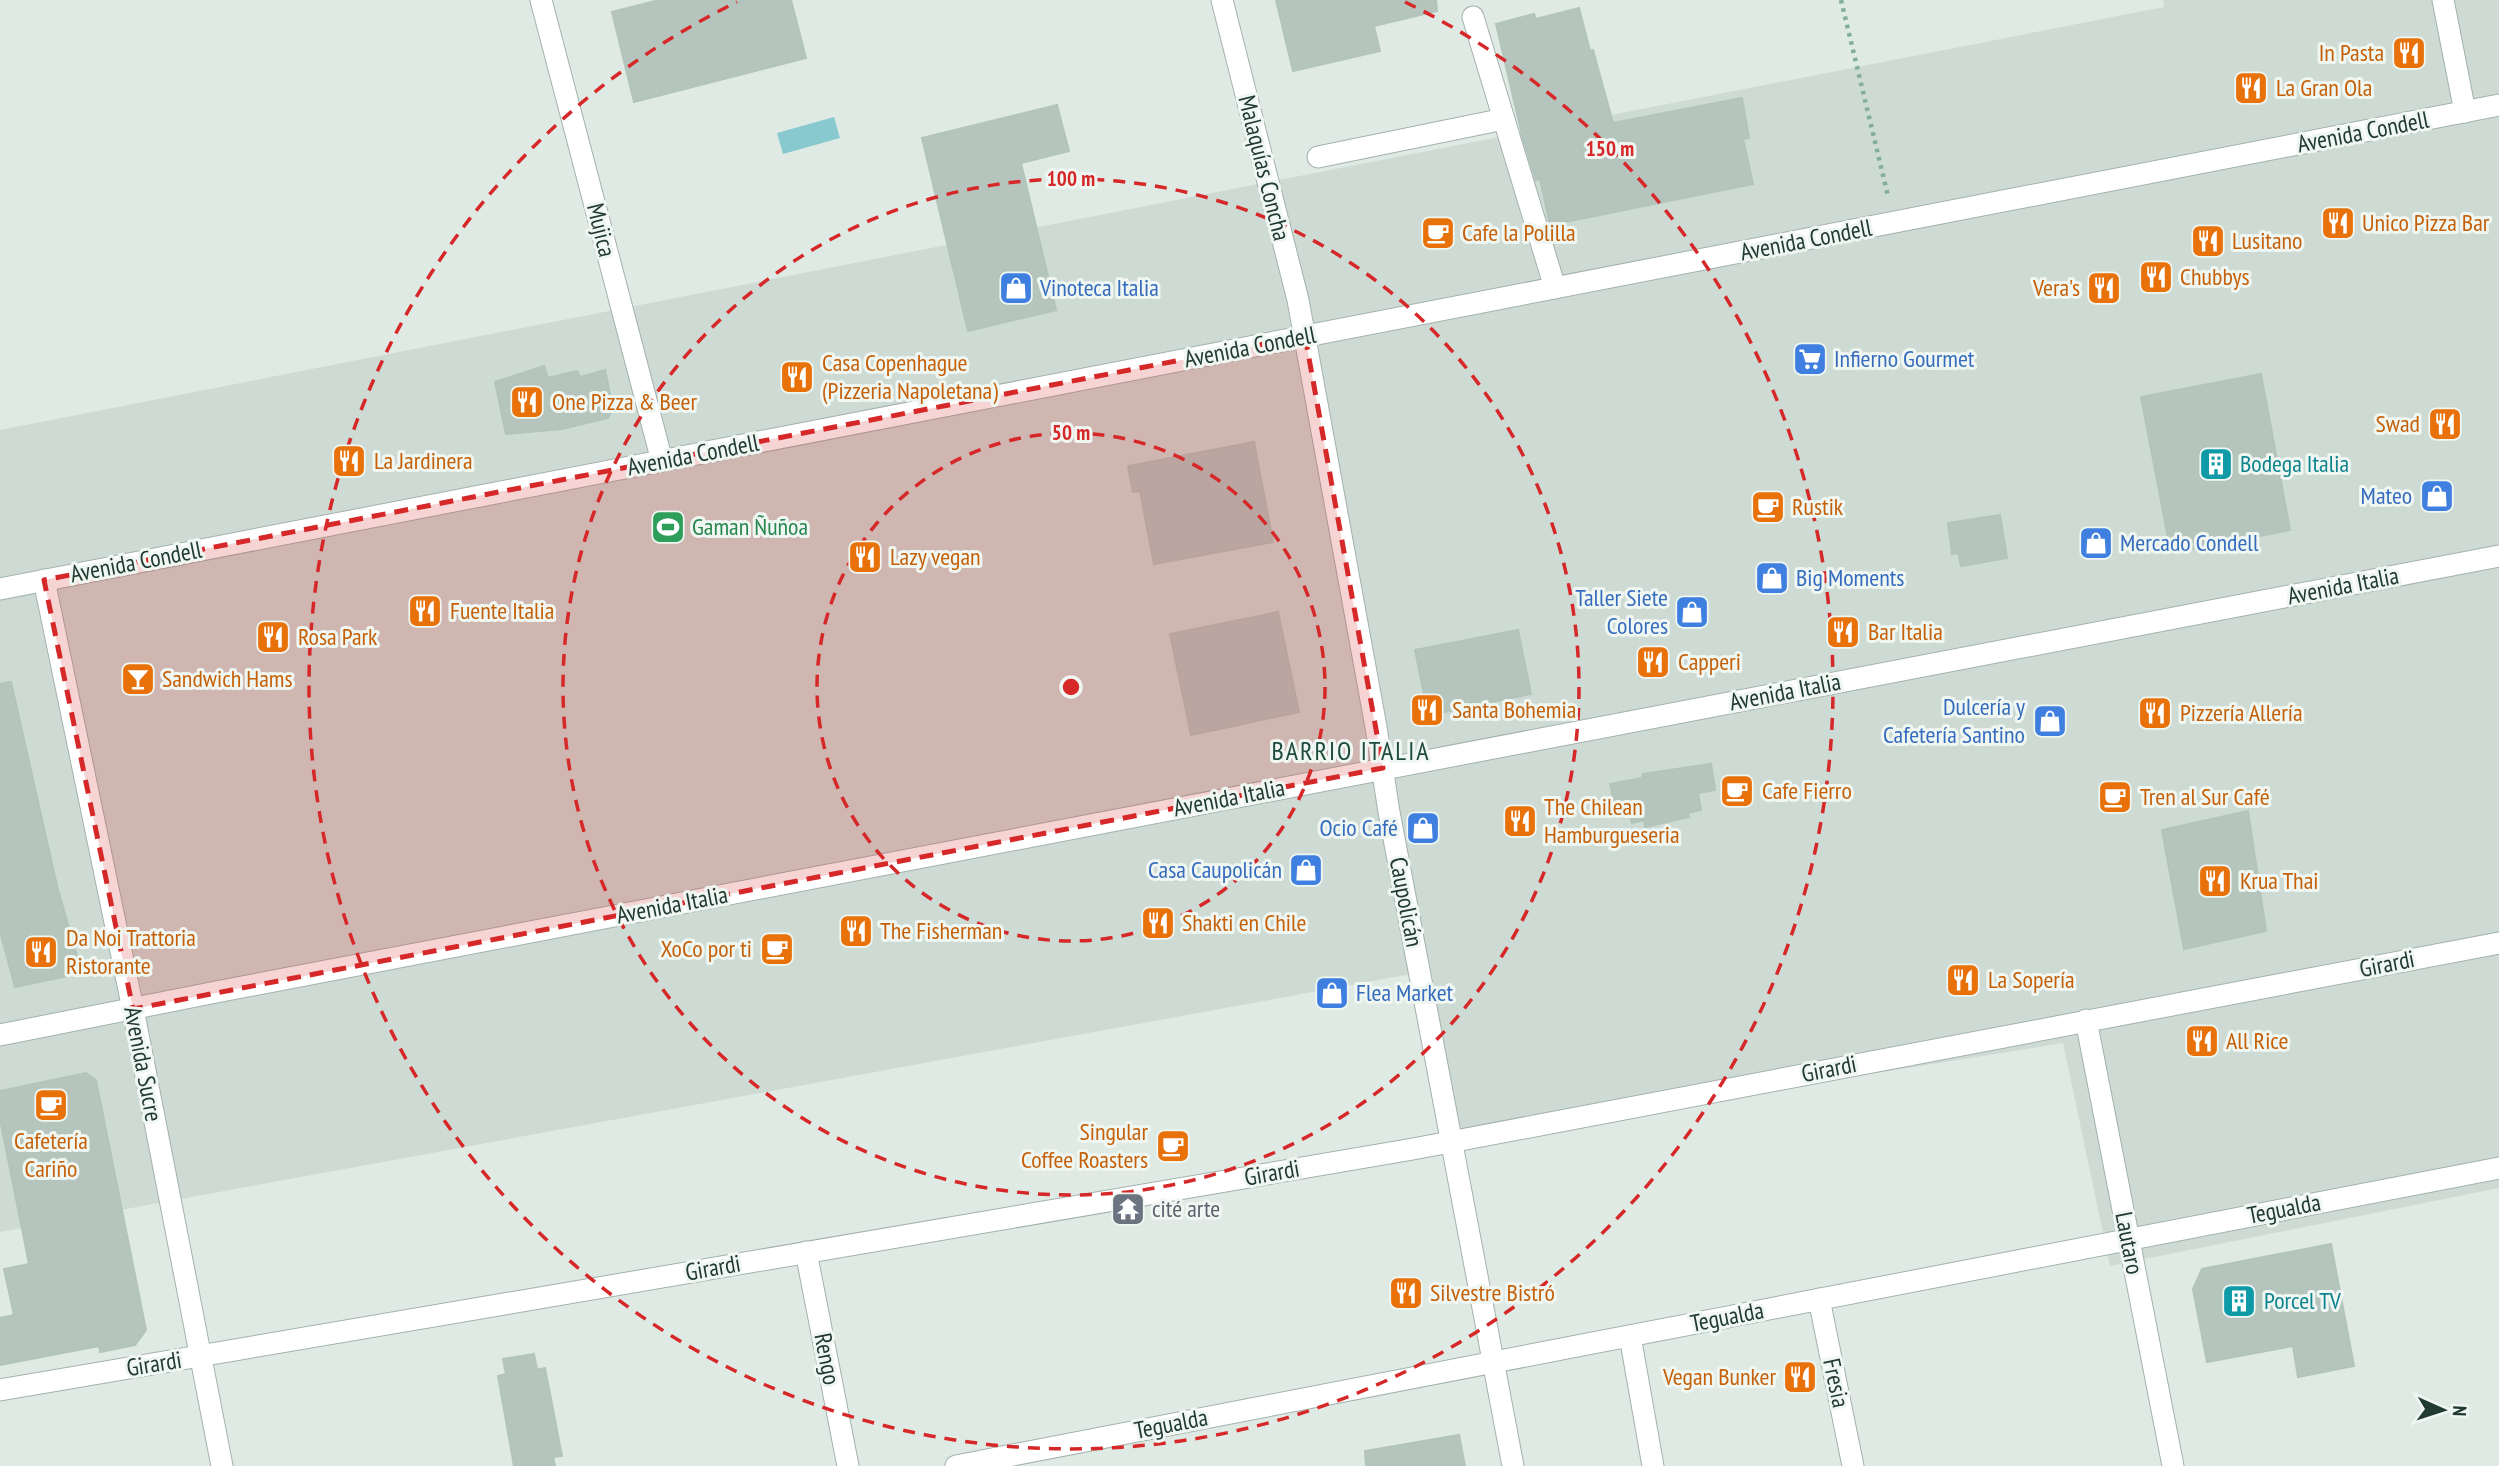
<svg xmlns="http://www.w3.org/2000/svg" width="2499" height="1466" viewBox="0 0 2499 1466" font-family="'PT Sans Narrow',sans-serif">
  <rect width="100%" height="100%" fill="#e0eae5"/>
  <!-- built -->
  <path fill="#cedad4" d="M2163,0H2499V1188L2110,1266L2063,1043L1453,1141L1422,972L0,1232V430L2164,7Z"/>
  <!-- water -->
  <path fill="#88c9cf" d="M834,117L840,138L783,154L777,133Z"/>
  <!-- building -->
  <g fill="#b5c5be" stroke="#b2c4bb" stroke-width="2">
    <path d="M659,0H791L806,58L634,102L612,12Z"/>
    <path d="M1276,0H1436L1437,11L1374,26L1380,51L1293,71Z"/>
    <path d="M1579,8L1590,51L1593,50L1613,123L1742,98L1749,138L1743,139L1753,184L1550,225L1540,179L1536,180L1522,135L1496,24L1534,14L1536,19Z"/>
    <path d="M1057,105L1069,151L1021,163L1056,310L968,331L922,138Z"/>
    <path d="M544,366L548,378L577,371L580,377L605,370L613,408L608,418L562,429L506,434L495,382Z"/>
    <path d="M2261,374L2290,530L2171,553L2141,397Z"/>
    <path d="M1254,442L1273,542L1154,564L1140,491L1133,492L1128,466Z"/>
    <path d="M2000,515L2007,558L1961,566L1958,553L1952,554L1948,523Z"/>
    <path d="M1278,612L1299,712L1191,735L1170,634Z"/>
    <path d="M1518,630L1531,694L1440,713L1426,704L1415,650Z"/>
    <path d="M11,682L58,890L82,973L15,987L0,931V684Z"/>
    <path d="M1711,764L1715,790L1698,793L1701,810L1688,813L1689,817L1645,827L1644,820L1632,823L1629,807L1616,810L1610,784L1642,778L1643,774Z"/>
    <path d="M2248,811L2266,931L2184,949L2162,830Z"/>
    <path d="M86,1073L96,1080L146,1330L135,1345L100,1352L99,1346L0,1365V1318L14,1315L4,1269L29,1264L0,1119V1091Z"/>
    <path d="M2331,1244L2354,1366L2298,1377L2293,1346L2207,1362L2193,1289L2202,1269Z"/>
    <path d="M534,1354L537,1370L545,1368L562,1456L553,1457L555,1466H514L498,1376L506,1374L503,1359Z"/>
    <path d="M1459,1435L1465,1466H1366L1365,1451Z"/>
  </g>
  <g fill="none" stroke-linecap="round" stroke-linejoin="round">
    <!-- minor casing -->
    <g stroke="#a3b2ac" stroke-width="23">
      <g id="minor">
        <path d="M541,0L662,461"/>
        <path d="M1222,0L1298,300L1376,727L1389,812L1513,1466"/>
        <path d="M2443,0L2465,112"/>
        <path d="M1473,17L1555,288"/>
        <path d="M1318,157L1504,119"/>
        <path d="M44,580L133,1009L222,1466"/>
        <path d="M0,589L2499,105"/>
        <path d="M2086,1020L2173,1466"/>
        <path d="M0,1035L216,992L2499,556"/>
        <path d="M806,1252L848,1466"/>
        <path d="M1819,1299L1853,1466"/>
        <path d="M1630,1336L1653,1466"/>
        <path d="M0,1390L1413,1149L2499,943"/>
        <path d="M956,1466L2499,1168"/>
      </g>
    </g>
    <!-- path -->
    <path stroke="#81ad9c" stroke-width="4.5" stroke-dasharray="3.5 5" stroke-linecap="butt" d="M1841,0L1888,196"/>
    <!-- minor -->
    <use href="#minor" stroke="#fff" stroke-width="21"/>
  </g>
  <!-- marked area -->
  <path fill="#d62828" fill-opacity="0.2" stroke="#d62828" stroke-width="5" stroke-dasharray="14 9" stroke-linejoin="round" d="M1305,336L1383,768L133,1009L44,580Z"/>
  <!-- distance rings -->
  <g fill="none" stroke="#d62828" stroke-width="3.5" stroke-dasharray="12 9">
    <circle cx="1071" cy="687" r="254"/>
    <circle cx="1071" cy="687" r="508"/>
    <path d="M1405 2A762 762 0 1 1 737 2"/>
  </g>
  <!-- icons -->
  <defs>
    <g id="restaurant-square" transform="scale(1.75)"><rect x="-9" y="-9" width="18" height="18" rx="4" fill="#e8710a" stroke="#f0f7f3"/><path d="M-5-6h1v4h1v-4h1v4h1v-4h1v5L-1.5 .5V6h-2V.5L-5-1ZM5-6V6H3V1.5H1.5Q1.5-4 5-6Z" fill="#fff"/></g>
    <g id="cafe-square" transform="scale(1.75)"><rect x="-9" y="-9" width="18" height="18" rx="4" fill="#e8710a" stroke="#f0f7f3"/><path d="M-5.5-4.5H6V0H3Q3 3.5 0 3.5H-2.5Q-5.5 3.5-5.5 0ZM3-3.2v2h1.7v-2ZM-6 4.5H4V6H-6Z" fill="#fff"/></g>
    <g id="shop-square" transform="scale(1.75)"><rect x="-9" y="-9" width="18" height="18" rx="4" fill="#3f7fe0" stroke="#f0f7f3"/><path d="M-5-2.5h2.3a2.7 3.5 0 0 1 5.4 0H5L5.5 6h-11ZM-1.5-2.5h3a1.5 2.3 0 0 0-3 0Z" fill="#fff"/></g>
    <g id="supermarket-square" transform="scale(1.75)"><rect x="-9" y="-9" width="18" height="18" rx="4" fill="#3f7fe0" stroke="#f0f7f3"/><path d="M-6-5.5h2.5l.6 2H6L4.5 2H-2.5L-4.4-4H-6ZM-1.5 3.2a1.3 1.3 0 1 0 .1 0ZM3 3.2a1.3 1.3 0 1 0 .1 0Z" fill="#fff"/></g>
    <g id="building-square" transform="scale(1.75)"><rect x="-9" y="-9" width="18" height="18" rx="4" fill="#0f9aa8" stroke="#f0f7f3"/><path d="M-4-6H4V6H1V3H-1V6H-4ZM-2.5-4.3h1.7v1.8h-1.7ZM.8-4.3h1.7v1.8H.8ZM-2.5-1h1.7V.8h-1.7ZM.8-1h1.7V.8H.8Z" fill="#fff"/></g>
    <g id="stadium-square" transform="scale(1.75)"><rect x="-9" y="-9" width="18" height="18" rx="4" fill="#2e9e5b" stroke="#f0f7f3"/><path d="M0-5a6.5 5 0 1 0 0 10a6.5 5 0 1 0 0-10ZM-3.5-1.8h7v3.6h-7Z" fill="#fff"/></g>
    <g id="bar-square" transform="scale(1.75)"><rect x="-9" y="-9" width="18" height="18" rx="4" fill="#e8710a" stroke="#f0f7f3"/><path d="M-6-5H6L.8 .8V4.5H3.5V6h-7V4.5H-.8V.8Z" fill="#fff"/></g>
    <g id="temple-square" transform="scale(1.75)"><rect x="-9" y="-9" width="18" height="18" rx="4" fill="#6b7280" stroke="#f0f7f3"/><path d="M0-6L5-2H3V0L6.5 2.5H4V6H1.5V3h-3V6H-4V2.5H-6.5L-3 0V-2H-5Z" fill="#fff"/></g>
  </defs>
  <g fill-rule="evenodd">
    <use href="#restaurant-square" x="2409" y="53"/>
    <use href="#restaurant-square" x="2251" y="88"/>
    <use href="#restaurant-square" x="2338" y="223"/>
    <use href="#cafe-square" x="1438" y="233"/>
    <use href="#restaurant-square" x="2208" y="241"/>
    <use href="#restaurant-square" x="2156" y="277"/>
    <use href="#shop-square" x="1016" y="288"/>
    <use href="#restaurant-square" x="2104" y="288"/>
    <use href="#supermarket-square" x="1810" y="359"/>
    <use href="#restaurant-square" x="797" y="377"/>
    <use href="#restaurant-square" x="527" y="402"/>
    <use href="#restaurant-square" x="2445" y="424"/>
    <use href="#restaurant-square" x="349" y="461"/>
    <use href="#building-square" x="2216" y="464"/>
    <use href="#shop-square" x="2437" y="496"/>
    <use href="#cafe-square" x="1768" y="507"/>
    <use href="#stadium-square" x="668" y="527"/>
    <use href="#shop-square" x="2096" y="543"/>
    <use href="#restaurant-square" x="865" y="557"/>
    <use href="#shop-square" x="1772" y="578"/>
    <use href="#restaurant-square" x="425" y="611"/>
    <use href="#shop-square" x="1692" y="612"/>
    <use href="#restaurant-square" x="1843" y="632"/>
    <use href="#restaurant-square" x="273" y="637"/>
    <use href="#restaurant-square" x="1653" y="662"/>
    <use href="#bar-square" x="138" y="679"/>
    <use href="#restaurant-square" x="1427" y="710"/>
    <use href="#restaurant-square" x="2155" y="713"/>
    <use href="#shop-square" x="2050" y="721"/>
    <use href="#cafe-square" x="1737" y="791"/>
    <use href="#cafe-square" x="2115" y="797"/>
    <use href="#restaurant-square" x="1520" y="821"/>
    <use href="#shop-square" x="1423" y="828"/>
    <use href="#shop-square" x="1306" y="870"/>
    <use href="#restaurant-square" x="2215" y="881"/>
    <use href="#restaurant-square" x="1158" y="923"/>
    <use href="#restaurant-square" x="856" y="931"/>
    <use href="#cafe-square" x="777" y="949"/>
    <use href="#restaurant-square" x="41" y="952"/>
    <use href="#restaurant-square" x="1963" y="980"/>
    <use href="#shop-square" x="1332" y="993"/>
    <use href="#restaurant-square" x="2202" y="1041"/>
    <use href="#cafe-square" x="51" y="1105"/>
    <use href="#cafe-square" x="1173" y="1146"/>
    <use href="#temple-square" x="1128" y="1209"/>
    <use href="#restaurant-square" x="1406" y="1293"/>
    <use href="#building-square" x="2239" y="1301"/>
    <use href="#restaurant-square" x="1800" y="1377"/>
  </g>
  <g text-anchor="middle" stroke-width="6" stroke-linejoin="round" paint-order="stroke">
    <!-- food labels -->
    <g font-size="24" fill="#c56008" stroke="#f0f7f3" text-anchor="start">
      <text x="2384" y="61" text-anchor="end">In Pasta</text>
      <text x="2276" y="96">La Gran Ola</text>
      <text x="2362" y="231">Unico Pizza Bar</text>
      <text x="1462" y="241">Cafe la Polilla</text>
      <text x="2232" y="249">Lusitano</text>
      <text x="2180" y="285">Chubbys</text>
      <text x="2080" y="296" text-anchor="end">Vera's</text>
      <text x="822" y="371">Casa Copenhague<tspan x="822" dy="28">(Pizzeria Napoletana)</tspan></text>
      <text x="552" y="410">One Pizza &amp; Beer</text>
      <text x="2420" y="432" text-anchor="end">Swad</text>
      <text x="374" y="469">La Jardinera</text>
      <text x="1792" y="515">Rustik</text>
      <text x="890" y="565">Lazy vegan</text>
      <text x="450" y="619">Fuente Italia</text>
      <text x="1868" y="640">Bar Italia</text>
      <text x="298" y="645">Rosa Park</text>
      <text x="1678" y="670">Capperi</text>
      <text x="162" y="687">Sandwich Hams</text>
      <text x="1452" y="718">Santa Bohemia</text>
      <text x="2180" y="721">Pizzería Allería</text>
      <text x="1762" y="799">Cafe Fierro</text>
      <text x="2140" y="805">Tren al Sur Café</text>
      <text x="1544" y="815">The Chilean<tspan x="1544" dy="28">Hamburgueseria</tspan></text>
      <text x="2240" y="889">Krua Thai</text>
      <text x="1182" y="931">Shakti en Chile</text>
      <text x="880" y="939">The Fisherman</text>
      <text x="66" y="946">Da Noi Trattoria<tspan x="66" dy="28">Ristorante</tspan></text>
      <text x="752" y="957" text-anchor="end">XoCo por ti</text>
      <text x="1988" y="988">La Sopería</text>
      <text x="2226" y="1049">All Rice</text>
      <text x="1148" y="1140" text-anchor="end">Singular<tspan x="1148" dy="28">Coffee Roasters</tspan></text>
      <text x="51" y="1149" text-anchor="middle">Cafetería<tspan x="51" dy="28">Cariño</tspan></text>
      <text x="1430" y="1301">Silvestre Bistró</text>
      <text x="1776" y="1385" text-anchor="end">Vegan Bunker</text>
    </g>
    <!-- street labels -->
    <g font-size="24" fill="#213a32" stroke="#f0f7f3">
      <text transform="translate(2363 132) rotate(-11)" y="8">Avenida Condell</text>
      <text transform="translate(1264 168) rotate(76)" y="8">Malaquías Concha</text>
      <text transform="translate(601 230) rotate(76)" y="8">Mujica</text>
      <text transform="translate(1806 240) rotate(-11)" y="8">Avenida Condell</text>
      <text transform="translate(1250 347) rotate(-11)" y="8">Avenida Condell</text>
      <text transform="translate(693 455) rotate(-11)" y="8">Avenida Condell</text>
      <text transform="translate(136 562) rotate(-11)" y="8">Avenida Condell</text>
      <text transform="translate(2343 586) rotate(-11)" y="8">Avenida Italia</text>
      <text transform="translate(1785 692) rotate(-11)" y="8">Avenida Italia</text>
      <text transform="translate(1229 798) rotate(-11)" y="8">Avenida Italia</text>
      <text transform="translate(1406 902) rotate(79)" y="8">Caupolicán</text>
      <text transform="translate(672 905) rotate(-11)" y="8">Avenida Italia</text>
      <text transform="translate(2387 964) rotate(-11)" y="8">Girardi</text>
      <text transform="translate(143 1064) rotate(79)" y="8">Avenida Sucre</text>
      <text transform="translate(1829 1069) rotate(-11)" y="8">Girardi</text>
      <text transform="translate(1272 1173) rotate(-10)" y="8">Girardi</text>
      <text transform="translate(2284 1209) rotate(-11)" y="8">Tegualda</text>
      <text transform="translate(2129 1243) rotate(79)" y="8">Lautaro</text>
      <text transform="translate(713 1268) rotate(-10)" y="8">Girardi</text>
      <text transform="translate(1727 1317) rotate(-11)" y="8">Tegualda</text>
      <text transform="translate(827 1359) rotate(79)" y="8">Rengo</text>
      <text transform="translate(154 1364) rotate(-9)" y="8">Girardi</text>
      <text transform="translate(1836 1383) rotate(78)" y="8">Fresia</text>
      <text transform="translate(1171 1424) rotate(-11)" y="8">Tegualda</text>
    </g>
    <!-- shop labels -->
    <g font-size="24" fill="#366cbe" stroke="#f0f7f3" text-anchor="start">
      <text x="1040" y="296">Vinoteca Italia</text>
      <text x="1834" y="367">Infierno Gourmet</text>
      <text x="2412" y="504" text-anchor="end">Mateo</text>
      <text x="2120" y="551">Mercado Condell</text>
      <text x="1796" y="586">Big Moments</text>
      <text x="1668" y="606" text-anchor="end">Taller Siete<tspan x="1668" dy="28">Colores</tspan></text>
      <text x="2025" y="715" text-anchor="end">Dulcería y<tspan x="2025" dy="28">Cafetería Santino</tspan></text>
      <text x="1398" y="836" text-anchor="end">Ocio Café</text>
      <text x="1282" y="878" text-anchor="end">Casa Caupolicán</text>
      <text x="1356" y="1001">Flea Market</text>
    </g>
    <!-- culture labels -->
    <g font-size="24" fill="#0d838f" stroke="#f0f7f3" text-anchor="start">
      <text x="2240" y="472">Bodega Italia</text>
      <text x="2264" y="1309">Porcel TV</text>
    </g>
    <!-- leisure labels -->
    <g font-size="24" fill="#27864d" stroke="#f0f7f3" text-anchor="start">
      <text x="692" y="535">Gaman Ñuñoa</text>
    </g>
    <!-- worship labels -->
    <g font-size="24" fill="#5b616d" stroke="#f0f7f3" text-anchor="start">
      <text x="1152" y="1217">cité arte</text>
    </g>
    <!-- neighbourhood labels -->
    <g font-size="26" letter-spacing="2" fill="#1d4b3d" stroke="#f0f7f3">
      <text x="1351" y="760">BARRIO ITALIA</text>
    </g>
  </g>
  <circle cx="1071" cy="687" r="10" fill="#d62828" stroke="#f0f7f3" stroke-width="3.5"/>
  <g font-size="21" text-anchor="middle" font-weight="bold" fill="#d62828" stroke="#f0f7f3" stroke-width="6" stroke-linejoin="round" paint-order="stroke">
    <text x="1610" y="156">150 m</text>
    <text x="1071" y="186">100 m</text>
    <text x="1071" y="440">50 m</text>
  </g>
  <!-- north arrow -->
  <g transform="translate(2443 1410) rotate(93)" stroke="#f0f7f3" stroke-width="5" paint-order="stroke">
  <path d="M0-5L12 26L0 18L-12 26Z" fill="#213a32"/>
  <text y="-10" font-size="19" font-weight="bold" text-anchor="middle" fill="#213a32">N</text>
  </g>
</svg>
